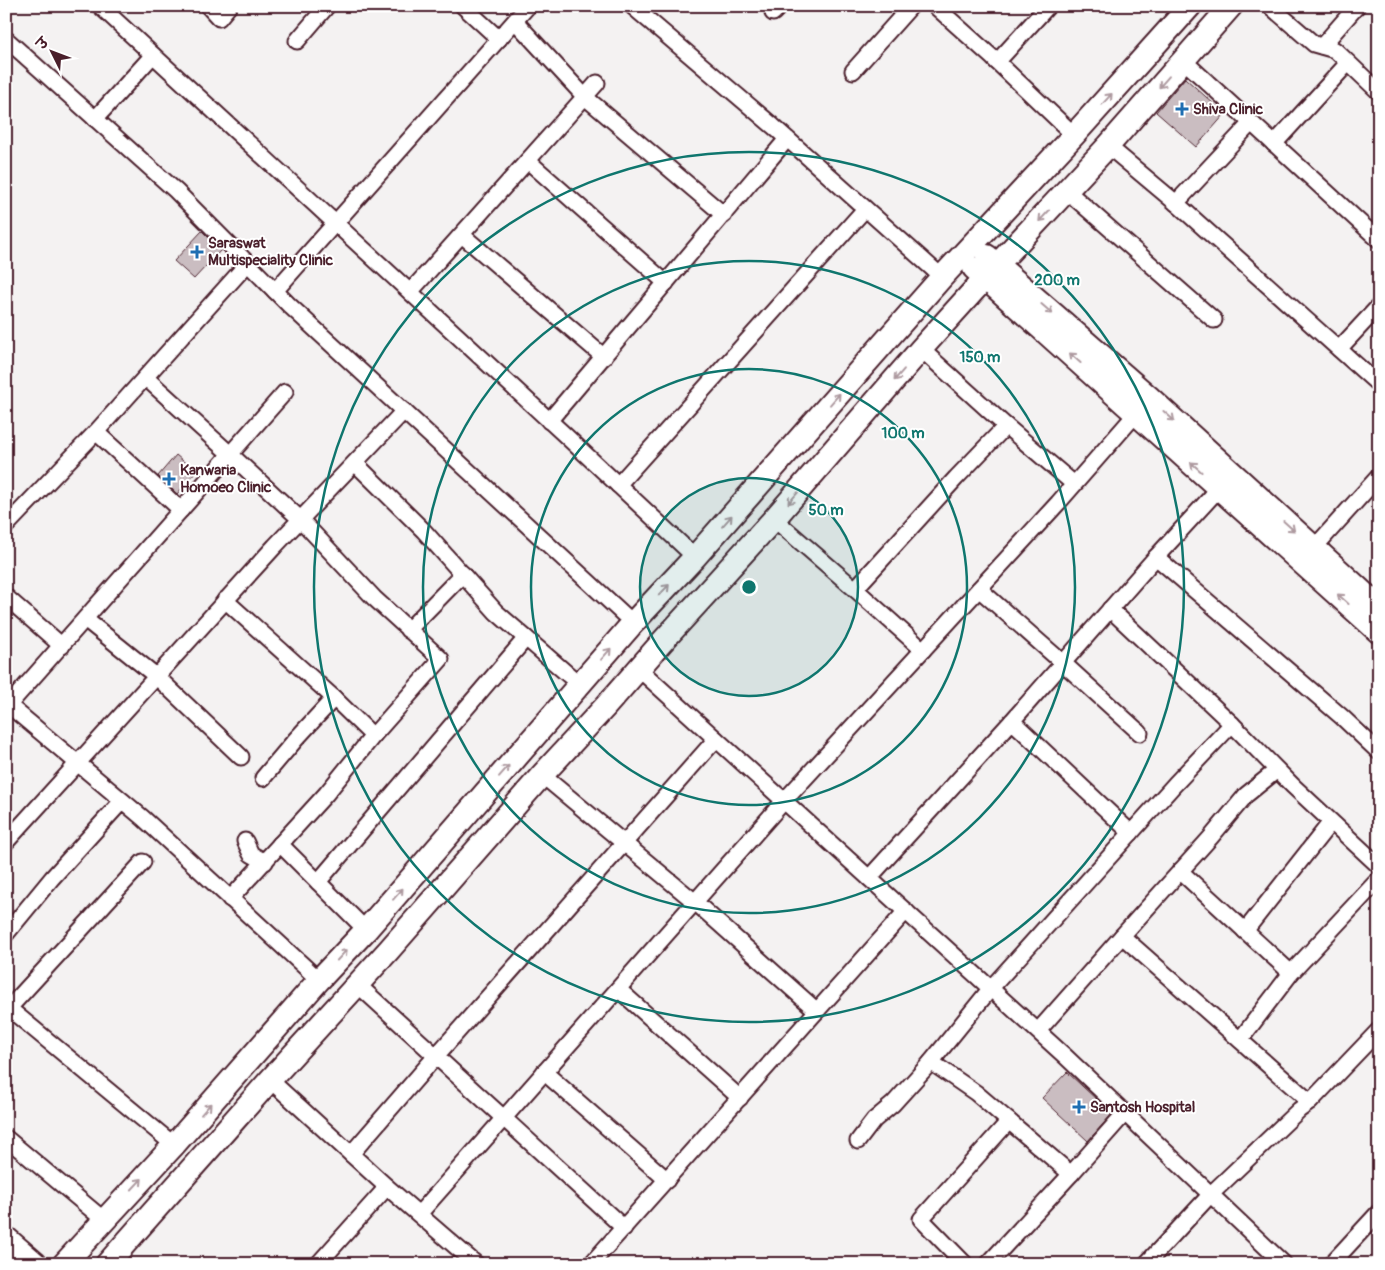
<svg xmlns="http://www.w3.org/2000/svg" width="1385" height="1270" viewBox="0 0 1385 1270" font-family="Pangolin,'Playpen Sans Deva',sans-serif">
  <rect width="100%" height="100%" fill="#f4f2f2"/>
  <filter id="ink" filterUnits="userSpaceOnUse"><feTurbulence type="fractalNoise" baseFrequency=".02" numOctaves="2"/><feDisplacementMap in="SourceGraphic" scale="10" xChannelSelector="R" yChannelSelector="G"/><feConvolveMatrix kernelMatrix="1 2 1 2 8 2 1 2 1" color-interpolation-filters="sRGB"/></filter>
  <g filter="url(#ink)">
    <!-- building -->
    <g fill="#cabdc1" stroke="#4a1f2b">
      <path d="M1185,78L1225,114L1196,147L1156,112Z"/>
      <path d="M202,231L221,250L194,279L174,261Z"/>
      <path d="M176,455L196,472L177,494L158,476Z"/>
      <path d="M1067,1072L1112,1114L1088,1141L1042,1098Z"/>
    </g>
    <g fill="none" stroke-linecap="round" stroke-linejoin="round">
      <!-- street casing -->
      <g stroke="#4a1f2b" stroke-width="19">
        <g id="street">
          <path d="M100,6L566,436L695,557"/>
          <path d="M208,6L219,18L229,6"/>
          <path d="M463,6L499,39"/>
          <path d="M632,6L773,126L942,277"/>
          <path d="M935,6L993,58L1074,135"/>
          <path d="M1270,6L1314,44L1335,50L1379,92"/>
          <path d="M773,13L780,6"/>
          <path d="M515,21L585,97L724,215"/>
          <path d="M6,39L176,191L289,305L633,623"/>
          <path d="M297,41L327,6"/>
          <path d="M1322,46L1357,6"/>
          <path d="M1183,60L1379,240"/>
          <path d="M997,62L1048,6"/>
          <path d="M853,71L911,6"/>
          <path d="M95,119L153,55"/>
          <path d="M1274,144L1348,63"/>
          <path d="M1108,146L1176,203L1379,385"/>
          <path d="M528,161L666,283"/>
          <path d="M1067,191L1214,320"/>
          <path d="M1176,203L1251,123"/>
          <path d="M462,235L604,357"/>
          <path d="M275,291L528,6"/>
          <path d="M410,292L597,83"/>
          <path d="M921,349L1006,426L1074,484"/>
          <path d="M1339,349L1379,306"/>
          <path d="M146,378L230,454L300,519L374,598L441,659L373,736L326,794L230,899"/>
          <path d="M549,421L787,139"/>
          <path d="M96,432L181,510"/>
          <path d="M355,463L424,531L496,612L579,684"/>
          <path d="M618,485L865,209"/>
          <path d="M774,519L855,589L923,650"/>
          <path d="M6,526L96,432L248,263"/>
          <path d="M1314,548L1379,476"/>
          <path d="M1156,557L1342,717L1379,752"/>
          <path d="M855,589L956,478L1006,426"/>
          <path d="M979,589L1063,663L1140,733"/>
          <path d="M6,597L62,646"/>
          <path d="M225,600L334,698L373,736"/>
          <path d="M1110,609L1232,724L1293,786L1379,866"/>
          <path d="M85,619L156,676L241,757"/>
          <path d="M408,630L463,574"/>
          <path d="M639,669L1066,1057L1284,1264"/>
          <path d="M6,703L143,818L319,980"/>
          <path d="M6,708L285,392"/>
          <path d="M1012,721L1131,833"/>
          <path d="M542,775L695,902L817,1011"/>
          <path d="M263,778L296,739L334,698"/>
          <path d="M245,841L251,854L265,862"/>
          <path d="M6,842L275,546L404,411"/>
          <path d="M280,844L366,930"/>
          <path d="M1180,871L1291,973L1379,879"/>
          <path d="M869,878L1012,721L1156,557L1224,483"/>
          <path d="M318,882L526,638"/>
          <path d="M1245,931L1331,822"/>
          <path d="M6,934L52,878L122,801"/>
          <path d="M1122,936L1310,1102L1379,1030"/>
          <path d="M357,984L624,1228"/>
          <path d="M618,989L740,1098"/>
          <path d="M6,1006L174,1145"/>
          <path d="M9,1008L143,862"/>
          <path d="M1038,1031L1122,936L1211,837L1246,795L1277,770"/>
          <path d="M1240,1040L1291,973"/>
          <path d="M931,1062L976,1093L1071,1174L988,1264"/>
          <path d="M544,1072L667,1180"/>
          <path d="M270,1080L387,1187L318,1264"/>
          <path d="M6,1138L104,1220"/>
          <path d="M858,1141L874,1120L893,1104L931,1062L991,988L1175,784L1232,724"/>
          <path d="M351,1154L436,1056L716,739"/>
          <path d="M1071,1174L1125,1113"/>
          <path d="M387,1187L476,1264"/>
          <path d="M419,1214L784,801L1058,503L1142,407"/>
          <path d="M591,1264L906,911"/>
          <path d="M965,1264L921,1219L1009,1121"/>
          <path d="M1146,1264L1211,1194L1299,1110L1310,1102"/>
          <path d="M1331,1264L1379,1212"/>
        </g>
      </g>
      <!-- secondary casing -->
      <g stroke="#4a1f2b" stroke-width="26">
        <g id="secondary">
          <path d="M987,256L1150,398L1379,607"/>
          <path d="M974,268L1379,632"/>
          <path d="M6,1238L36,1264"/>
          <path d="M64,1264L174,1145L319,980L366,930L633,623L695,557L942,277L1074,135L1190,6"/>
          <path d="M107,1264L270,1080L388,951L542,775L605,707L662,642L774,519L921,349L986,277L1108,146L1231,6"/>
        </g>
      </g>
      <!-- street -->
      <use href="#street" stroke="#fff" stroke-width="15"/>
      <!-- secondary -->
      <use href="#secondary" stroke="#fff" stroke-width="22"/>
    </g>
    <!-- one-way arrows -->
    <defs><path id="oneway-shaft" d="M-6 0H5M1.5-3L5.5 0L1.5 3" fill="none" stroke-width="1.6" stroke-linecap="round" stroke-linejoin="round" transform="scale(1.25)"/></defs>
    <g stroke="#ae9aa0">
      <use href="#oneway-shaft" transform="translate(1164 82) rotate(131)"/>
      <use href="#oneway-shaft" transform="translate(1107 99) rotate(-48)"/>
      <use href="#oneway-shaft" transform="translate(1044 216) rotate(133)"/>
      <use href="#oneway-shaft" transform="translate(1047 309) rotate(41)"/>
      <use href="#oneway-shaft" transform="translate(1075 358) rotate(-138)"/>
      <use href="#oneway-shaft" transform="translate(899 375) rotate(131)"/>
      <use href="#oneway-shaft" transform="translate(835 399) rotate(-49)"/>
      <use href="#oneway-shaft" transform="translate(1169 416) rotate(42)"/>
      <use href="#oneway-shaft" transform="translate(1196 467) rotate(-138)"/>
      <use href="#oneway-shaft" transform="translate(793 498) rotate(131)"/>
      <use href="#oneway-shaft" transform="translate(727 521) rotate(-49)"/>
      <use href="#oneway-shaft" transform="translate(1289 526) rotate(42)"/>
      <use href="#oneway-shaft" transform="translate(664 590) rotate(-46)"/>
      <use href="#oneway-shaft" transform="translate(1343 599) rotate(-138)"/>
      <use href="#oneway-shaft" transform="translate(606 654) rotate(-49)"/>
      <use href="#oneway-shaft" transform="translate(504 771) rotate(-49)"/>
      <use href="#oneway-shaft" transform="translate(398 894) rotate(-49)"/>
      <use href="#oneway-shaft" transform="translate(342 955) rotate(-47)"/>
      <use href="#oneway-shaft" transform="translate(206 1109) rotate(-49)"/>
      <use href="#oneway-shaft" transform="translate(137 1184) rotate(-47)"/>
    </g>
  </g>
  <!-- distance rings -->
  <circle cx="749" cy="587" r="109" fill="#0f766e" fill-opacity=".12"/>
  <g fill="none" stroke="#0f766e" stroke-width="2.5">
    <circle cx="749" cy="587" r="109"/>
    <circle cx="749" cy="587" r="218"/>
    <circle cx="749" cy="587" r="326"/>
    <circle cx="749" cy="587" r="435"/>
  </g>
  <!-- markers -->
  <g fill="#1f6fb2" stroke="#fff" stroke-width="2">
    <path d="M1179.5 101.5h5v5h5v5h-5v5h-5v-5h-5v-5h5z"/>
    <path d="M194.5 244.5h5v5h5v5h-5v5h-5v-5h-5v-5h5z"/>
    <path d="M166.5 471.5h5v5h5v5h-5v5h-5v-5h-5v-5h5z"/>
    <path d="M1076.5 1099.5h5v5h5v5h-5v5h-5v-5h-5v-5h5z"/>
  </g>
  <g text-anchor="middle" stroke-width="4" stroke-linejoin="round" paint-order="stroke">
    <!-- poi labels -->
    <g font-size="15" font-weight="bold" fill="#4a1f2b" stroke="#fff" text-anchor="start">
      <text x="1193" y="114">Shiva Clinic</text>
      <text x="208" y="248">Saraswat<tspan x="208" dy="17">Multispeciality Clinic</tspan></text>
      <text x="180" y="475">Kanwaria<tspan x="180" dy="17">Homoeo Clinic</tspan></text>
      <text x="1090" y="1112">Santosh Hospital</text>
    </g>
  </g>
  <circle cx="749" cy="587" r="8" fill="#0f766e" stroke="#fff" stroke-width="2.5"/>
  <g font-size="15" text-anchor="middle" font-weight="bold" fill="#0f766e" stroke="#fff" stroke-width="4" stroke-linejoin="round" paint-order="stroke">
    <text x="1057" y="285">200 m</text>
    <text x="980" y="362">150 m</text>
    <text x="903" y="438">100 m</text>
    <text x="826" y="515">50 m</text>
  </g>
  <!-- margin -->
  <rect width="1385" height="1270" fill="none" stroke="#fff" stroke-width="25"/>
  <rect x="12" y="12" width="1360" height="1245" fill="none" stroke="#4a1f2b" stroke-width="2" filter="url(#ink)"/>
  <!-- north arrow -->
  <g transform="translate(52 52) rotate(312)" stroke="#ffffff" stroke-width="4" paint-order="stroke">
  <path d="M0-4L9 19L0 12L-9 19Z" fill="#4a1f2b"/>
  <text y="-8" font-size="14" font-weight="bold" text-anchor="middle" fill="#4a1f2b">उ</text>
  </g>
</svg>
